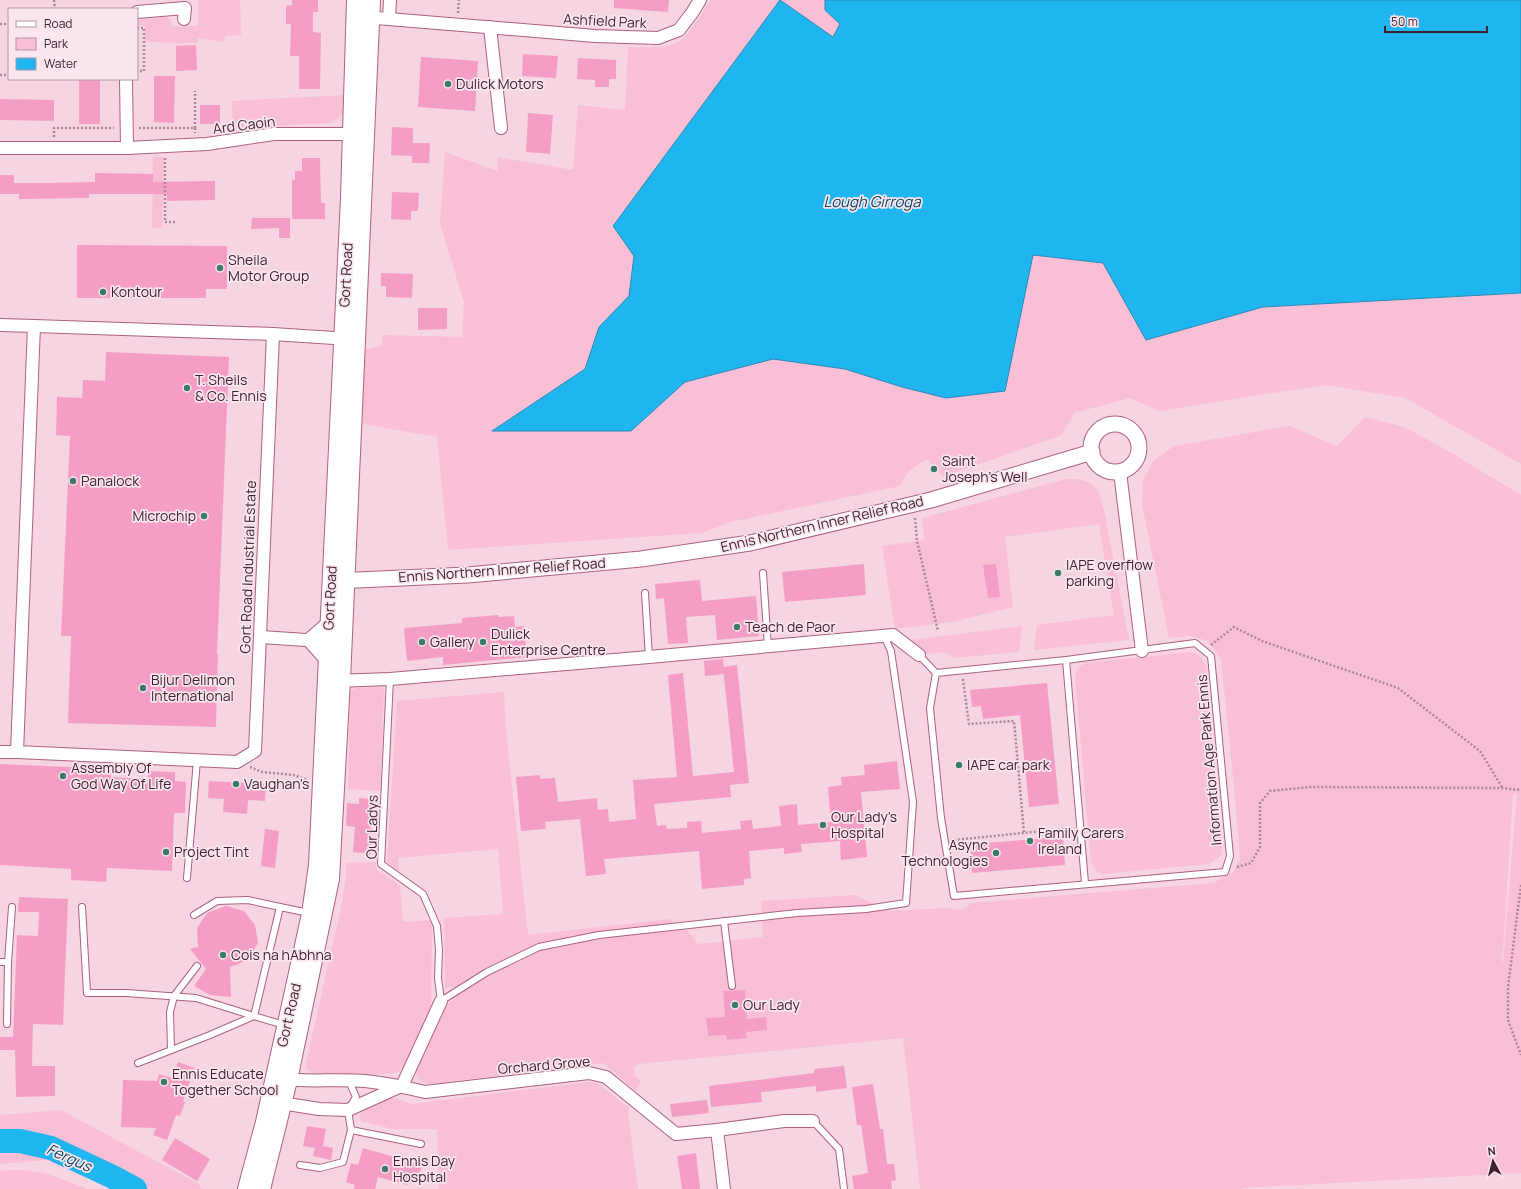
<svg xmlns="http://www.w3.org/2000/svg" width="1521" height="1189" viewBox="0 0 1521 1189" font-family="Manrope,sans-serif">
  <rect width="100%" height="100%" fill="#f7d4e2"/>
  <!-- green -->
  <g fill="#f8bfd7" fill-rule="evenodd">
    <path d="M198,0H240L241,35L225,36L224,42L198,38V43L145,42V26L137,25L139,20L165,17L170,19L173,27L198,26Z"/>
    <path d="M710,0H780L612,226L634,256L629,296L599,327L585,369L493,430L631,431L685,382L773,359L845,369L902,387L1005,391L1033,255L1103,263L1146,340L1263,307L1521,293V464L1405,398L1325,385L1159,411L1130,398L1074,413L1062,435L943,477L927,459L909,471L900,486L731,522L701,533L448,550L437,437L362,424L364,350L381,346L383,335L462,337L464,302L440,224L445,152L498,171L497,157L573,170L578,105L625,110L628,47C645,47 663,49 678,42C689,36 703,11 710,0Z"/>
    <path d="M781,0H825V10L840,24L833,37Z"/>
    <path d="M346,95C346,112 345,115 330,123L233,128L232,101Z"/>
    <path d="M153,157H164L162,228H152Z"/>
    <path d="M1365,417L1404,427L1443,448L1521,495V1173L1242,1188V1189H920L903,1038L639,1064L634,1066L635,1076L641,1081L636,1091L603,1063L428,1084L421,1081L415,1072L425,1052L446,1006L468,985L445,988L444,918L503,914L498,849L398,858L399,872L387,862L397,701L504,692L506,730L528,935L670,919L679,930H687L698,944L763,937L761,901L855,895L890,911L948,908L962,910L972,903L1214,883L1233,872L1240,859L1234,786L1221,659L1208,641L1191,636L1169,638L1142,504L1143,481L1153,461L1174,446L1290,426L1337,446ZM1517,793L1503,964H1502L1513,794ZM744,990L747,1019L766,1017L746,1032L747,1038L727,1040L726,1035L708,1036L706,1018L725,1017L723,993Z"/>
    <path d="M1066,479H1077L1091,483L1099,492L1105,515L1129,640L1034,650L1037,625L1114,615L1099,524L1005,537L1013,607L952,622L895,629L882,546L924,540L922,518Z"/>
    <path d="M1022,626L1019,652L954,658L944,652L928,654L911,640Z"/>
    <path d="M1190,652L1198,654L1206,665L1222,853L1218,858L1209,864L1103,874L1096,871L1091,862L1075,676L1078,668L1085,663Z"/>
    <path d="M384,687L380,791L348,789L350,691L356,688Z"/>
    <path d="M376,862V869L400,886L403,922L432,920L431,1007L409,1060L397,1073L330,1078L311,1072L305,1068L341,907L346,877V863Z"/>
    <path d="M588,1082L597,1083L629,1108L628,1114L638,1189H439L437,1129H393L361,1121L359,1117L361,1110C385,1098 386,1093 412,1104Z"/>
    <path d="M61,1110L197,1183L202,1189H113L47,1160L0,1164V1115Z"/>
    <path d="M5,1170H25L45,1173L88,1189H0V1171Z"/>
  </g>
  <!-- water -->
  <path fill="#1fb5ef" stroke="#2989b6" d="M780,0L833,37L840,24L825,10V0H1521V293L1263,307L1146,340L1103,263L1033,255L1005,391L946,398L902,387L845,369L773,359L685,382L631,431H492L585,369L599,327L629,296L634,256L613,226Z"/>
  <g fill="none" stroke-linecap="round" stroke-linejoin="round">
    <!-- river -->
    <path stroke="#1fb5ef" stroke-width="24" d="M0,1141H20L51,1148L113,1177L135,1189"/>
  </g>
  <!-- building -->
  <g fill="#f49ec5">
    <path d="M292,0H318V12H313V32L321,33L320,89H299V56H290L291,24H286V6L292,5Z"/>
    <path d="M614,0H669L668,12L614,8Z"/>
    <path d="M196,45L197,70L176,71V46Z"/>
    <path d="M523,54L558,56L556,78L522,76Z"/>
    <path d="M421,57L478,61L475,111L418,107Z"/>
    <path d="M578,58L616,60V79H609V87H595V80L577,79Z"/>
    <path d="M154,76H175L174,123L154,122Z"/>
    <rect x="79" y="79" width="21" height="45"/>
    <path d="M0,99L54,100V121L0,120Z"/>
    <rect x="200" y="105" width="20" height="19"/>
    <path d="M528,113L553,115L550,154L526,152Z"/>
    <path d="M392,127L413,128V143H430L429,163H412V156L391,155Z"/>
    <path d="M302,158H320L321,203H325V219H292V180H295V171H302Z"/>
    <path d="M95,173L153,174V182L215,181V200L167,201V194H89V198L19,199V194H0V175H14V183H42L95,182Z"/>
    <path d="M392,192L419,193L418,211H411V220L391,219Z"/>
    <path d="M252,218H290V238H279V228L251,229Z"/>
    <path d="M77,245L227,246V289H206V298H77Z"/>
    <path d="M381,273L413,274L412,298L386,297V286H381Z"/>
    <path d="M418,308H447V329L418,330Z"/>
    <path d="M106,352L229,357L217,654H218L216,727L68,723L71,636H61L70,436L56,435L57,397L82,398L83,380L105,381Z"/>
    <path d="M864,564L866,595L785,602L782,572Z"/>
    <path d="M996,564L1000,597L988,598L983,565Z"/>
    <path d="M700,580L702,601L756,596L759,636L717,640L715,615L686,617L688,643L668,644L664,598L656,599L655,584Z"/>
    <path d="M498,615L499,617L514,616L515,627L524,626L527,657L443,665V657L407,661L404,628L462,623V618Z"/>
    <path d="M723,659L724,674L705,676L704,661Z"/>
    <path d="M737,665L749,783L730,785L731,797L654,804L657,826L666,825L667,829L687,828V822L701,821L702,833L741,829L740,821L752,820L753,829L781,826L779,806L797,804L798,825L831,822L828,787L842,785L841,777L865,775L864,765L897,761L900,789L861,792L867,857L841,860L840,841L801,844L802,852L784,854V848L749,851L751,878L744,879V885L702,889L699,851L604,859L606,874L586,876L580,819L545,822L546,829L521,831L516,777L540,775V779L555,778L558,802L597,798L598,810L608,809L609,822L636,819L633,780L677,777L668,675L683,673L693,776L734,772L723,667Z"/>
    <path d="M1047,683L1059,804L1029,807L1020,715L983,719L981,706L972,707L970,690Z"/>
    <path d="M0,764L111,769V777L148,779V771L175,772V781L186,782L185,813H174L172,871L107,868L106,882L71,880V869L0,865Z"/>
    <path d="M209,781L266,784L265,801L248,800L247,814L223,812L224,799L208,798Z"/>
    <path d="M359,798L371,799L370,828H372L371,854L353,852L355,827L346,826L347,803L359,804Z"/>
    <path d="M265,829L279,831L275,868L261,866Z"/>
    <path d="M1063,837L1065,865L972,873L970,844Z"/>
    <path d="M19,897L68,899L63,1025L33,1024L32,1066H55V1096L16,1097L15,1050H0V1037H13L17,935L38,936L39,912H18Z"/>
    <path d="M226,906L244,911L255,925L258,943L248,960L230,967L231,997L210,995L194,986L206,969L190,949L198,947L197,928L207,913Z"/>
    <path d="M745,990L747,1019L766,1017L767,1030L746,1032L747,1038L727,1040L726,1035L708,1036L706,1018L725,1017L723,991Z"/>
    <path d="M178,1062L195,1068L183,1101L185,1102L180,1116L176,1115L167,1140L153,1135L156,1128L121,1127L123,1080L157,1081L159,1074L172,1078Z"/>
    <path d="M844,1066L847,1088L816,1092V1086L761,1092L762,1102L711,1107L709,1086L814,1073V1069Z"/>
    <path d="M873,1084L880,1129H883L887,1164H894L896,1180L891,1181L892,1189H854L852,1176L868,1173L861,1125H857L852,1087Z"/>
    <path d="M707,1100L709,1113L672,1117L670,1104Z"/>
    <path d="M307,1126L326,1129L323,1146L333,1148L331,1160L313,1156L315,1148L303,1146Z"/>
    <path d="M175,1138L210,1159L197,1181L162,1160Z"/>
    <path d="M363,1148L422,1165L417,1183L409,1181L408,1185L378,1177L375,1189H354L355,1185L346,1182L351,1163L358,1165Z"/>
    <path d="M696,1153L700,1189H682L677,1156Z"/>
  </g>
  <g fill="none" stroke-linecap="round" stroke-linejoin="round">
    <!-- service casing -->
    <g stroke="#ad6084" stroke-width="8">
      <g id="service">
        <path d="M763,573L768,647"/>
        <path d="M645,593L649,657"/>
        <path d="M919,655L936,673L930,708L941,818L954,896L1225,872L1230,856L1211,656L1195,643L1066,660L936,673"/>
        <path d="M1066,660L1085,883"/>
        <path d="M390,679L381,864L423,894L437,926L439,950L438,978L441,1001L487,972L539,947L599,935L797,913L866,909L906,903L913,802L891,651L884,636"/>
        <path d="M187,878L197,760"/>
        <path d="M82,907L87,993H126L196,998L254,1016"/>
        <path d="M194,915L217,901L248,900L280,907"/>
        <path d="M724,921L732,986"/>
        <path d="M0,962H8"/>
        <path d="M7,1024L8,962L12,907"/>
        <path d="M284,1025L254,1016L280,907L309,913"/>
        <path d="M171,1050L170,1012L174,996L197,966"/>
        <path d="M138,1063L210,1035L254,1016"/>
        <path d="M813,1121L839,1149L844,1189"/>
        <path d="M351,1130L421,1144"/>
        <path d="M300,1165L320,1168L343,1162L351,1130L348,1110L356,1097L349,1081"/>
      </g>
    </g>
    <!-- minor casing -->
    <g stroke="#ad6084" stroke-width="14">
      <g id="minor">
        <path d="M137,12L185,8L184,19"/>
        <path d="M364,17L595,36L658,38L679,30L692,13L700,0"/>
        <path d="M389,18L390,0"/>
        <path d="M490,27L501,128"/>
        <path d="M126,79L127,148"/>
        <path d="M0,148H127L207,144L274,134H358"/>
        <path d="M0,325L34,326L17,752L237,762L255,751L273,334L349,339"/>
        <path d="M34,326L273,334"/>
        <path d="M1120,472L1142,651"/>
        <path d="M261,637L336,642"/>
        <path d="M308,640L327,661"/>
        <path d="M308,640L329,622"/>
        <path d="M335,681L390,679L649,657L893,635L919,655"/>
        <path d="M0,752H17"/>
        <path d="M282,1079C309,1082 337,1079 365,1081C385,1083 405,1087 425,1092L589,1073L606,1077L676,1134L717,1130L724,1189"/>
        <path d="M402,1086L441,1001"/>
        <path d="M275,1102L319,1109L348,1110L401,1086"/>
        <path d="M717,1130L784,1121H813"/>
      </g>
    </g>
    <!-- tertiary casing -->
    <g stroke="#ad6084" stroke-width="17">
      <g id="tertiary">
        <circle cx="1115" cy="448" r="24"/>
        <path d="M335,581L468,575L641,559L750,543L931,500L1092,452"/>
      </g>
    </g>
    <!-- secondary casing -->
    <g stroke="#ad6084" stroke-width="20">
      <g id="secondary">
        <path d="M247,1189L265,1122L295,987L311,914L318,865L350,198L356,0"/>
        <path d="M261,1189L288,1080L330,879L341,680L371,0"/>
      </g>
    </g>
    <!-- path -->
    <g stroke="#aa8897" stroke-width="2.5" stroke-dasharray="2 2" stroke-linecap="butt">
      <path d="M54,0L55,9"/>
      <path d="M458,13L459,0"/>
      <path d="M0,24H9"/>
      <path d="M137,28H144V71H137"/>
      <path d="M0,75H9"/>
      <path d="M139,128H195V133"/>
      <path d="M195,128V91"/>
      <path d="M54,137V128H114"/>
      <path d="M165,158V222H176"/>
      <path d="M915,518L917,541L938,631"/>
      <path d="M1211,645L1234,627L1262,641L1398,688L1480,751L1502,787"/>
      <path d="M962,680H963L969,724L1014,721L1024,833"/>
      <path d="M250,767L262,772L294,775L307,780"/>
      <path d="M954,840L1072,828"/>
      <path d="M1237,867L1251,863L1260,847V803L1270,791L1310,787L1502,788L1521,790"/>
      <path d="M1521,885L1508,987V1020L1521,1055"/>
    </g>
    <!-- service -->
    <use href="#service" stroke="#fff" stroke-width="6"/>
    <!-- minor -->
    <use href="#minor" stroke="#fff" stroke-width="12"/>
    <!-- tertiary -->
    <use href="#tertiary" stroke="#fff" stroke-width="15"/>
    <!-- secondary -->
    <use href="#secondary" stroke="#fff" stroke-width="18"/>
  </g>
  <!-- markers -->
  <g fill="#3d7b68" stroke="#f9e6ee" stroke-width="1.5">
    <circle cx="448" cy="84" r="4"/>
    <circle cx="220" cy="268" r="4"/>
    <circle cx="103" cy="292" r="4"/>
    <circle cx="187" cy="388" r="4"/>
    <circle cx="934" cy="469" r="4"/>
    <circle cx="73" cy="481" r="4"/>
    <circle cx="204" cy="516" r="4"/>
    <circle cx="1058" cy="573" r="4"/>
    <circle cx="737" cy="627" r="4"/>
    <circle cx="422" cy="642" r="4"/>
    <circle cx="483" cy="642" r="4"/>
    <circle cx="143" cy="688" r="4"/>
    <circle cx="959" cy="765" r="4"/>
    <circle cx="63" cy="776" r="4"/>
    <circle cx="236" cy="784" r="4"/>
    <circle cx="823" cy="825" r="4"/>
    <circle cx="1030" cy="841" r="4"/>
    <circle cx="166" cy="852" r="4"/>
    <circle cx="996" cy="853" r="4"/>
    <circle cx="223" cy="955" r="4"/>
    <circle cx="735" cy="1005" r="4"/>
    <circle cx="164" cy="1082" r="4"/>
    <circle cx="385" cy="1169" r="4"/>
  </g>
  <g text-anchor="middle" stroke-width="3.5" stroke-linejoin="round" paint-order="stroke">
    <!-- street labels -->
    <g font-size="14" fill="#412130" stroke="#f9e6ee">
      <text transform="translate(605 21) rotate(3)" y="5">Ashfield Park</text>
      <text transform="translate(244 125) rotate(-7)" y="5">Ard Caoin</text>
      <text transform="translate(346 275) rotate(-87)" y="5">Gort Road</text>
      <text transform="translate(822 524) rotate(-13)" y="5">Ennis Northern Inner Relief Road</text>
      <text transform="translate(248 567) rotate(-88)" y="5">Gort Road Industrial Estate</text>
      <text transform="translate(502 570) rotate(-4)" y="5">Ennis Northern Inner Relief Road</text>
      <text transform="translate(330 598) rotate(-87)" y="5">Gort Road</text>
      <text transform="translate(1209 760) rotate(-95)" y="5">Information Age Park Ennis</text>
      <text transform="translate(372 827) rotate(-89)" y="5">Our Ladys</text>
      <text transform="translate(289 1015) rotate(-77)" y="5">Gort Road</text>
      <text transform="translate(544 1065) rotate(-5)" y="5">Orchard Grove</text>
    </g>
    <!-- poi labels -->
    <g font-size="14" fill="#412130" stroke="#f9e6ee" text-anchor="start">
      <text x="456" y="89">Dulick Motors</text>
      <text x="228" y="265">Sheila<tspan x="228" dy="16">Motor Group</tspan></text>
      <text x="111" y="297">Kontour</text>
      <text x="195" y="385">T. Sheils<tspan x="195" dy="16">&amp; Co. Ennis</tspan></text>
      <text x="942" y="466">Saint<tspan x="942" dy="16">Joseph's Well</tspan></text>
      <text x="81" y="486">Panalock</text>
      <text x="196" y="521" text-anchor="end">Microchip</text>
      <text x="1066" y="570">IAPE overflow<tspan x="1066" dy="16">parking</tspan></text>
      <text x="745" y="632">Teach de Paor</text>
      <text x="491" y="639">Dulick<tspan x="491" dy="16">Enterprise Centre</tspan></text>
      <text x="430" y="647">Gallery</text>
      <text x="151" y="685">Bijur Delimon<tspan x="151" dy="16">International</tspan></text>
      <text x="967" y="770">IAPE car park</text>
      <text x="71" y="773">Assembly Of<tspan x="71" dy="16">God Way Of Life</tspan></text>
      <text x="244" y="789">Vaughan's</text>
      <text x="831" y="822">Our Lady's<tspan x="831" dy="16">Hospital</tspan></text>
      <text x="1038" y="838">Family Carers<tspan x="1038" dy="16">Ireland</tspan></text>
      <text x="988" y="850" text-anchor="end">Async<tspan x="988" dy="16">Technologies</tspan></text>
      <text x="174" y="857">Project Tint</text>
      <text x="231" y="960">Cois na hAbhna</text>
      <text x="743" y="1010">Our Lady</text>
      <text x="172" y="1079">Ennis Educate<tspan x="172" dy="16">Together School</tspan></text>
      <text x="393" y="1166">Ennis Day<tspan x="393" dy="16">Hospital</tspan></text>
    </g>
    <!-- water labels -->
    <g font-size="15" font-style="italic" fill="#0a445c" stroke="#f9e6ee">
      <text x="872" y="207">Lough Girroga</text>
      <text transform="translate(69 1158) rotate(24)" y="5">Fergus</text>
    </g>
  </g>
  <!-- legend -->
  <rect x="8" y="8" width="130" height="72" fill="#f9e6ee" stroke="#af97a2"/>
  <rect x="16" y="21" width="20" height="6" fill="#ffffff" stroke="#af97a2"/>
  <text x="44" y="28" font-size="12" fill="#412130">Road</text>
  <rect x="16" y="38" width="20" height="12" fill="#f8bfd7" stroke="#af97a2"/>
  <text x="44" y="48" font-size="12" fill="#412130">Park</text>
  <rect x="16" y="58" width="20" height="12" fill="#1fb5ef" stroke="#af97a2"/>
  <text x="44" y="68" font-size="12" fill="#412130">Water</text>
  <!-- north arrow -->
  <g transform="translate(1493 1161) rotate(353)" stroke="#f9e6ee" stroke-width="3" paint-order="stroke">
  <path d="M0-3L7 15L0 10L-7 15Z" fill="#412130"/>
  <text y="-6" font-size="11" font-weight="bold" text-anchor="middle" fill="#412130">N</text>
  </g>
  <!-- scale -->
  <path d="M1385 26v6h102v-6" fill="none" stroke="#412130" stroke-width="2"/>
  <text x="1391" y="26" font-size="12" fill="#412130" stroke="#f9e6ee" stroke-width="3" paint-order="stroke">50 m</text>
</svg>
